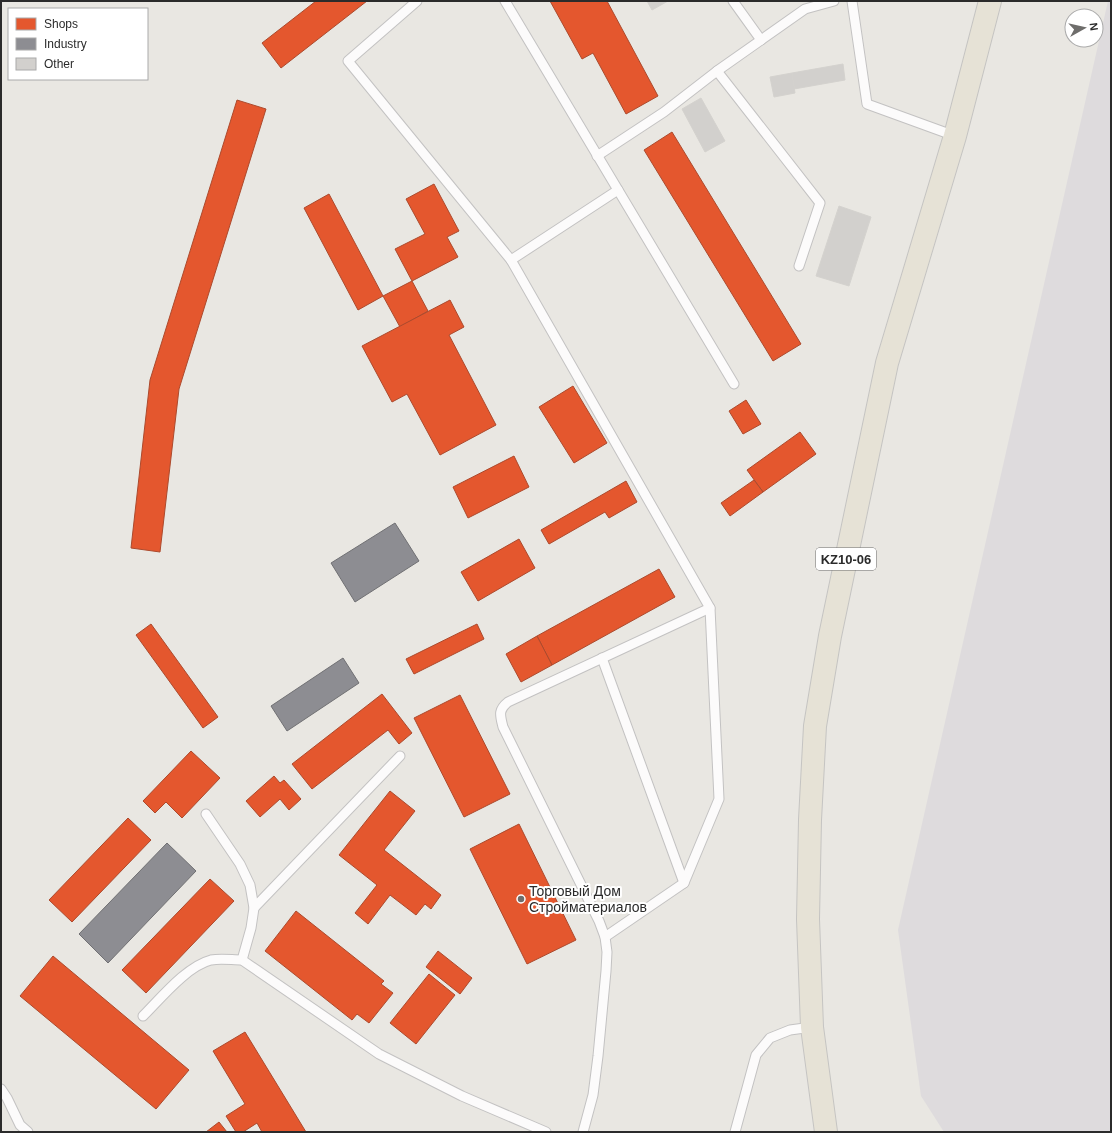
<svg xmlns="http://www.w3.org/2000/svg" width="1112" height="1133" viewBox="0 0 1112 1133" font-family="Arial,sans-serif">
  <rect width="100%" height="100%" fill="#e9e7e2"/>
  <!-- industrial -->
  <path fill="#dedbdd" d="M1108,1H1111V1132H944L921,1096L898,930Z"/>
  <!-- shops -->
  <g fill="#e4572e" stroke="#ac4a2d">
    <path d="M316,1H367L281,68L262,43Z"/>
    <path d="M550,1H607L658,96L626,114L593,53L582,59Z"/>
    <path d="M237,100L266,109L179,389L160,552L131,548L150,380Z"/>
    <path d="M672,132L801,344L773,361L644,150Z"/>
    <path d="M434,184L459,231L447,237L458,257L412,281L395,249L425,234L406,199Z"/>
    <path d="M329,194L383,296L358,310L304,208Z"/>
    <path d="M412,281L428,311L400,327L383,296Z"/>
    <path d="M450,300L464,327L449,335L496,425L440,455L407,394L392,402L362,346Z"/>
    <path d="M573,386L607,443L574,463L539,407Z"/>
    <path d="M746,400L761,424L743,434L729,411Z"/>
    <path d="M800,432L816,454L763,492L747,470Z"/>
    <path d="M514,456L529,487L468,518L453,487Z"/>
    <path d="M754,480L763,492L730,516L721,503Z"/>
    <path d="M626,481L637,502L609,518L605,512L549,544L541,530Z"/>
    <path d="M519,539L535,568L478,601L461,572Z"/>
    <path d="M659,569L675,597L552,665L537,636Z"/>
    <path d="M151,624L218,717L203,728L136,635Z"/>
    <path d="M477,624L484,639L414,674L406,659Z"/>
    <path d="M537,636L552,665L521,682L506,654Z"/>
    <path d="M382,694L412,733L399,744L388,730L312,789L292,764Z"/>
    <path d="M460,695L510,794L464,817L414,718Z"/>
    <path d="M191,751L220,778L182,818L166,802L155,813L143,801Z"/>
    <path d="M274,776L280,783L284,780L301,799L289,810L280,799L260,817L246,801Z"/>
    <path d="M390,791L415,811L384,850L441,895L431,909L425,904L416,915L390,895L368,924L355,913L377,885L339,855Z"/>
    <path d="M128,818L151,840L72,922L49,900Z"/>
    <path d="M519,824L576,940L527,964L470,849Z"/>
    <path d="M210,879L234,901L146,993L122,970Z"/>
    <path d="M296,911L384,981L381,984L393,993L369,1023L357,1014L352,1020L265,951Z"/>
    <path d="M438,951L472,978L460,994L426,967Z"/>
    <path d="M53,956L189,1070L156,1109L20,996Z"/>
    <path d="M429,974L455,995L416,1044L390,1023Z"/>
    <path d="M245,1032L306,1132H262L257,1123L243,1132H236L226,1116L245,1104L213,1051Z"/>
    <path d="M219,1122L227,1132H206Z"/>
  </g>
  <!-- industry -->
  <g fill="#8d8d92" stroke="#707073">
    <path d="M395,523L419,561L355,602L331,563Z"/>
    <path d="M343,658L359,683L287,731L271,706Z"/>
    <path d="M167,843L196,871L108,963L79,934Z"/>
  </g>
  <!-- building -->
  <g fill="#d2d0cd" stroke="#d4d2ce">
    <path d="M647,1H668L652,10Z"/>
    <path d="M843,64L845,80L794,89L792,73Z"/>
    <path d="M792,73L795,93L774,97L770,77Z"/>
    <path d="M701,98L725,141L705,152L682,109Z"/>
    <path d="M839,206L871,217L849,286L816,276Z"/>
  </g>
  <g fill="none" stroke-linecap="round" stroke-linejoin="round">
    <!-- service casing -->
    <g stroke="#c3c2c2" stroke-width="11">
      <g id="service">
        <path d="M417,1L348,61L511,260L710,608L719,799L684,883L605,937"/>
        <path d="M505,1L734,384"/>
        <path d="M733,1L761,40"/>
        <path d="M852,1L867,104L955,136"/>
        <path d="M717,71L820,203L799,266"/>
        <path d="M597,156L664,112L717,71L805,9L834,1"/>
        <path d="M511,260L618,190"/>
        <path d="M602,658L684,883"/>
        <path d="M206,814L240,864L250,885L254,908L251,928L242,960"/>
        <path d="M254,908L400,756"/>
        <path d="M143,1016C161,998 187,966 211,960C221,958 232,960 242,960L379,1054L462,1096L546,1132"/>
        <path d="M1,1089L7,1098L20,1125L28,1132"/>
        <path d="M583,1132L593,1095L598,1056L606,971L607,952L605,937L599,921L503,727C500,715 498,710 508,702L710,608"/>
        <path d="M735,1132L756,1055L770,1038L790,1030L812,1027"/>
      </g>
    </g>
    <!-- trunk casing -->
    <g stroke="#c5c4c2" stroke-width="24">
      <path id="trunk" d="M826,1132L812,1027L808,919L810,820L815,726L830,636L887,363L955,136L990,1"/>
    </g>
    <!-- service -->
    <use href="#service" stroke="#fcfbfb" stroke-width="9"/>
    <!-- trunk -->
    <use href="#trunk" stroke="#e6e2d6" stroke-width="22"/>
  </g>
  <!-- markers -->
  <circle fill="#6e6d6b" stroke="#fff" stroke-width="1.5" cx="521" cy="899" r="4"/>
  <g text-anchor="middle" stroke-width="4" stroke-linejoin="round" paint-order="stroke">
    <!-- shield labels -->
    <rect fill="#fff" stroke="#6b6b6b" stroke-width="1" x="816" y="548" width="60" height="22" rx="3"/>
    <g font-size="13" font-weight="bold" fill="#2b2b2b">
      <text x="846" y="564">KZ10-06</text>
    </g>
    <!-- poi labels -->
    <g font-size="14" fill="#2b2b2b" stroke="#fff" text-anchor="start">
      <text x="529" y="896">Торговый Дом<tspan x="529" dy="16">Стройматериалов</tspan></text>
    </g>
  </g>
  <!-- border -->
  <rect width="1112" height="1133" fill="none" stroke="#2b2b2b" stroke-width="4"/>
  <!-- legend -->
  <rect x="8" y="8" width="140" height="72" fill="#ffffff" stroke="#aaaaaa"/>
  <rect x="16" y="18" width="20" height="12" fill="#e4572e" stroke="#aaaaaa"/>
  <text x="44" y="28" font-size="12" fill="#2b2b2b">Shops</text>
  <rect x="16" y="38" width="20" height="12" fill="#8d8d92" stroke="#aaaaaa"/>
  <text x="44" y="48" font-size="12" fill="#2b2b2b">Industry</text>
  <rect x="16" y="58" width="20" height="12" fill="#d2d0cd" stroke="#aaaaaa"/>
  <text x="44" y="68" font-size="12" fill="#2b2b2b">Other</text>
  <!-- north arrow -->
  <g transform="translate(1084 28) rotate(82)"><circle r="19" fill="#ffffff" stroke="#aaaaaa"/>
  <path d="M0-3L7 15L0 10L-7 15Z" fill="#6e6d6b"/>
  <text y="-6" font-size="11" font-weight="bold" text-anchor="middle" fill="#2b2b2b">N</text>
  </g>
</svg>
